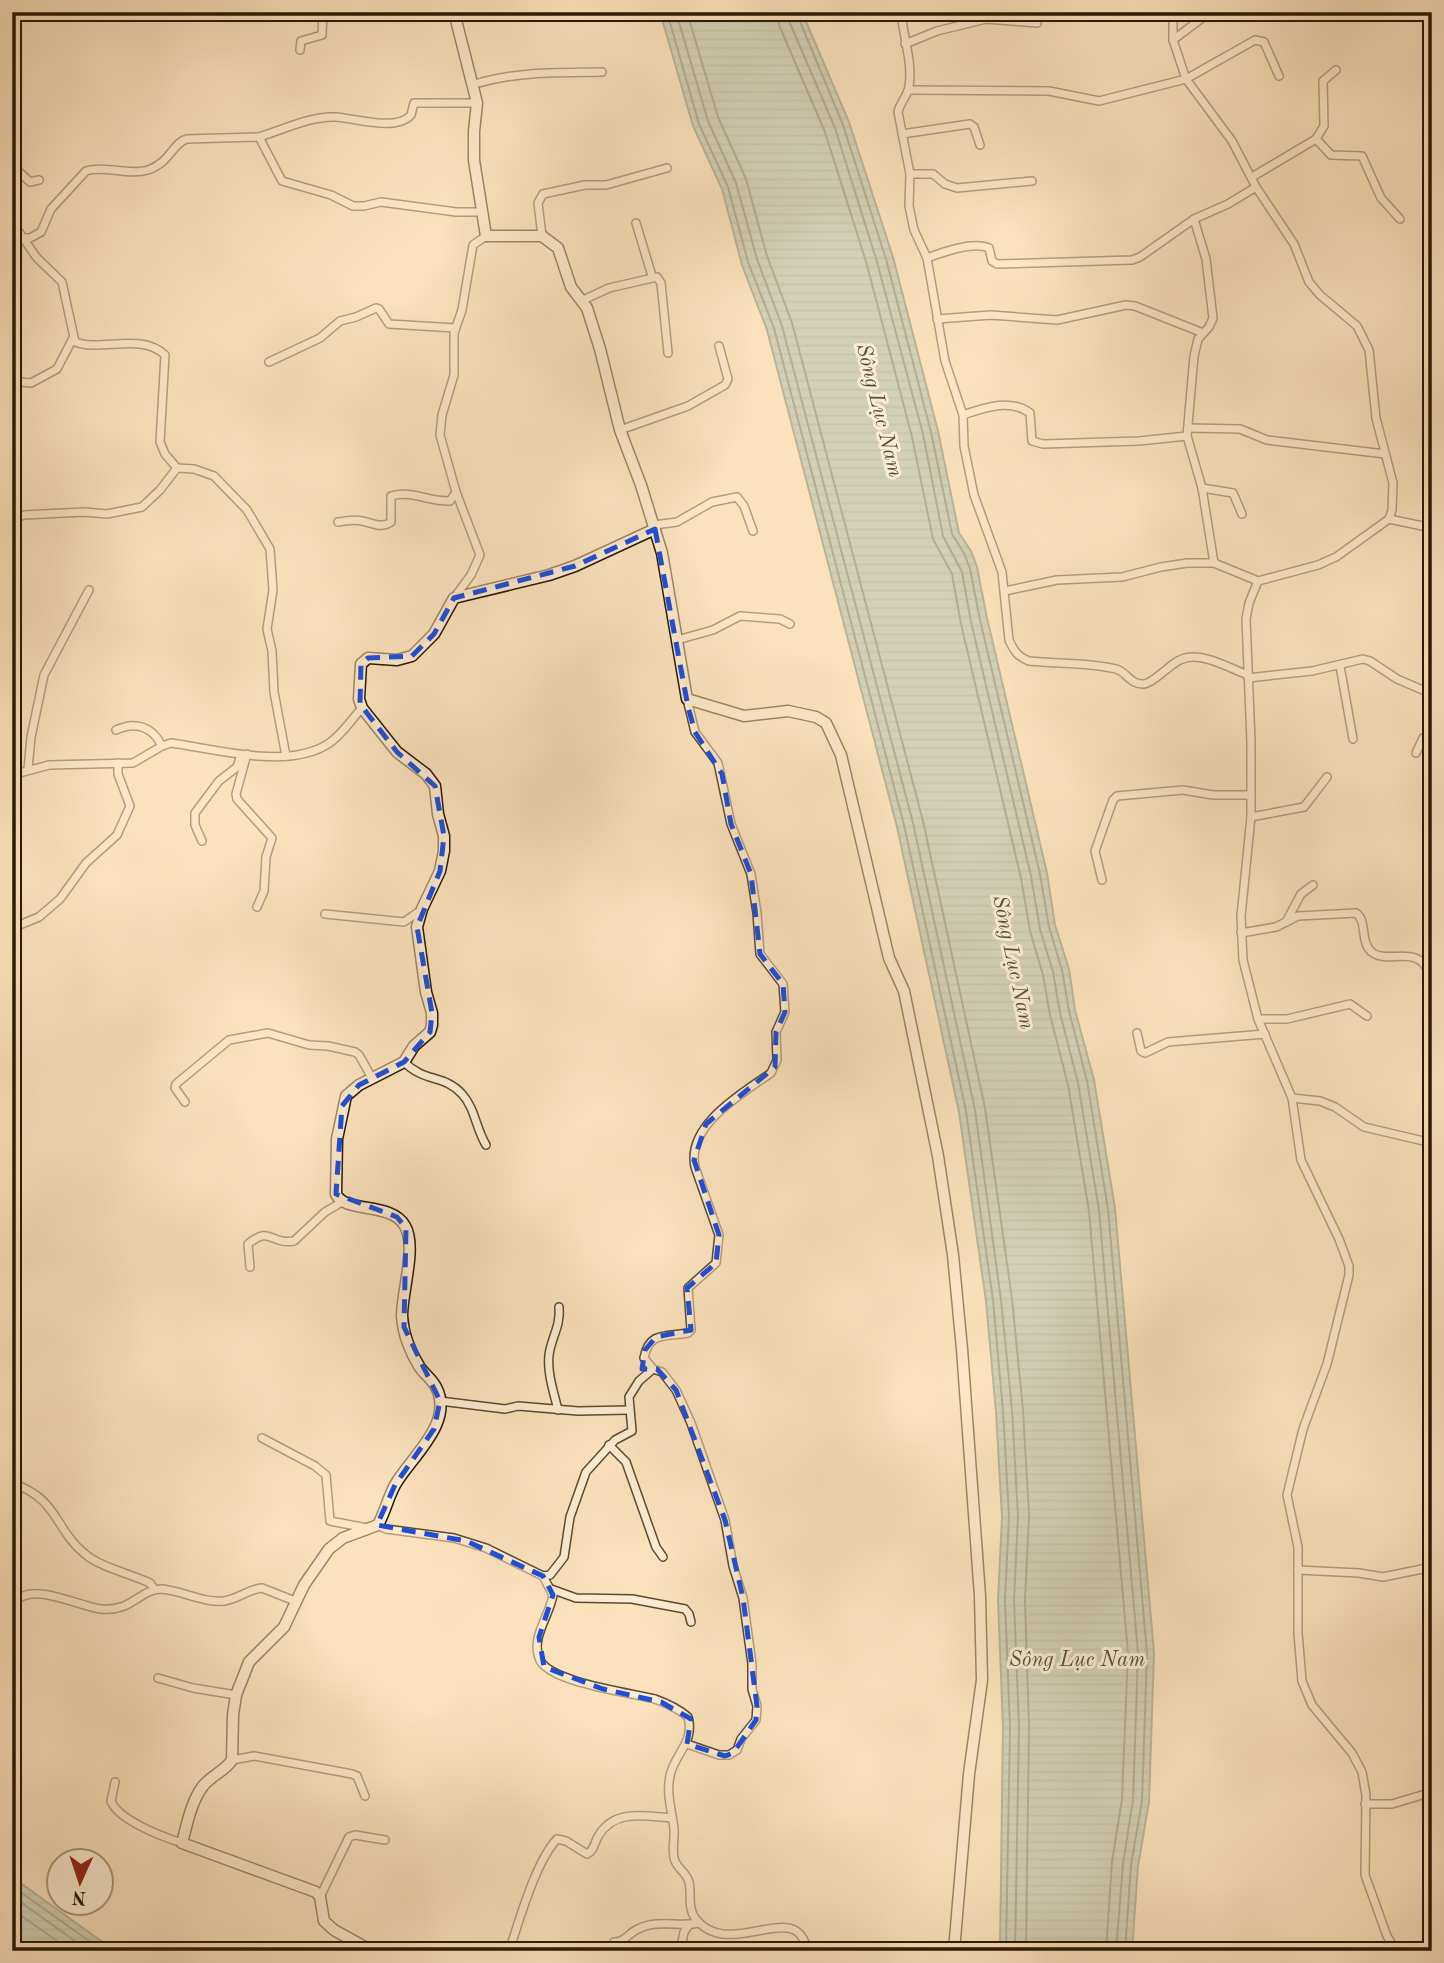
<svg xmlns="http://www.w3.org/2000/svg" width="1444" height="1963" viewBox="0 0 1444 1963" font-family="'Old Standard TT',serif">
  <defs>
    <pattern id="water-rules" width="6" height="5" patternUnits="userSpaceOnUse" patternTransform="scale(1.75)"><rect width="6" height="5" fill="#9fbdb2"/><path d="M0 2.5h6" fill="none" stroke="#89a297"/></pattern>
  </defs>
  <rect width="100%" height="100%" fill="#fbe2bc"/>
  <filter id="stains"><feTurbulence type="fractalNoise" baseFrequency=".00286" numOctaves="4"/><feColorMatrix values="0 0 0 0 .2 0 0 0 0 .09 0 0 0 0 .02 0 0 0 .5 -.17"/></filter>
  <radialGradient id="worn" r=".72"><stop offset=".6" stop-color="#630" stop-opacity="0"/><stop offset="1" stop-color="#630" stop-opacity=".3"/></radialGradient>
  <!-- water -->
  <g fill="url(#water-rules)" stroke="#707b6b" stroke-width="2">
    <path d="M660,12H802L849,122L893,257L938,431L959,533L971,551L977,567L987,618L1047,873L1055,925L1069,969L1075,1010L1094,1080L1115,1208L1154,1653L1149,1802L1138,1866L1132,1951H1000L1003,1727L998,1600L1002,1517L996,1412L986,1301L959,1112L897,827L767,330L742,265L722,189L693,126Z"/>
    <path d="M12,1877L115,1951H12Z"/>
  </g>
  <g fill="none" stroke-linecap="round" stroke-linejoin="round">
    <!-- shore -->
    <g stroke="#646a5a" stroke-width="2">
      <path d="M667,12L699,124L728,187L748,262L774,328L904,825L966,1111L993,1300L1003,1411L1009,1516L1005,1600L1010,1727L1006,1951"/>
      <path d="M676,12L708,121L736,183L757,259L782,326L913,823L975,1110L1001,1300L1012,1410L1018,1516L1014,1600L1019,1727L1015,1951"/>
      <path d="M687,12L718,117L746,179L767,256L792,323L923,821L985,1108L1012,1299L1023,1410L1029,1515L1025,1600L1029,1727L1026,1951"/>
      <path d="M777,12L779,25L825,132L867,265L912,437L933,539L952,574L961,624L1021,878L1030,931L1043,975L1050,1015L1068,1085L1089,1211L1128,1653L1122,1799L1112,1862L1106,1951"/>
      <path d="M787,12L789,21L835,128L877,262L923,434L943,536L962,572L971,622L1031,876L1040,929L1053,972L1060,1013L1078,1083L1099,1210L1138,1653L1133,1800L1123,1864L1116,1951"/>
      <path d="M796,12L843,125L886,259L931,432L952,534L965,555L970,569L980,620L1040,874L1049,927L1062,970L1069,1011L1087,1081L1108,1209L1147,1653L1142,1801L1131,1865L1125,1951"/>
      <path d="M12,1886L103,1951"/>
      <path d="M12,1896L89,1951"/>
      <path d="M12,1909L71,1951"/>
    </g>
    <!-- street casing -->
    <g stroke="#5e4a30" stroke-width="10">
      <g id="street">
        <path d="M901,12C903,36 913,63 909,86C908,96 900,102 898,112L910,174L909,206L914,230L927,258L945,361L963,415L964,446L974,495L1002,572L1009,640C1014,651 1018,657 1029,661C1058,664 1087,662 1116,669C1127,672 1130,685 1144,684C1152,683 1160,674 1167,669C1171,666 1175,662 1180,660C1200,650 1229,668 1248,675"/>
        <path d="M1173,40L1210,12"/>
        <path d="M905,44L937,31L986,19L1037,23"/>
        <path d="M300,50L301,41L322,35L323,12"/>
        <path d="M472,85C515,71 558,73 602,72"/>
        <path d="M909,90L1049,91L1099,101L1186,79L1255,40L1264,42L1279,76"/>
        <path d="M902,134L970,124L974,127L980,145"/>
        <path d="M259,137C282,130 310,116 335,117C355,118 396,132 411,115L414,103H477"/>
        <path d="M1316,139L1331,155L1362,156L1381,198L1400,219"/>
        <path d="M12,168L17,170L30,182L39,180"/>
        <path d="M910,174H933L945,184L957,188L1032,181"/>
        <path d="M1252,177L1316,139L1324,126L1323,81L1336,70"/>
        <path d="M1194,219L1206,259L1213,318L1209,327L1198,339L1194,356L1187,436L1202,488L1214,563"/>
        <path d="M12,222L37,258L62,282L75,342C101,352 141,332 165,355L160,442L165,454L177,468"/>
        <path d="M636,223L652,276"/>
        <path d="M542,236L538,203L543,194L585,185H606L667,168"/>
        <path d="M24,238H30L41,232L51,209L86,171C106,165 128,176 148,170C170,163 173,142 187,139L259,137L282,181L331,195L353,206H364L381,202L456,212H482"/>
        <path d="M927,258C943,252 973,241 989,248L992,261L997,264L1132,260L1140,257L1194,219L1228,204L1256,187"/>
        <path d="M581,301L609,288L657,277L661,283L668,353"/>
        <path d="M937,319L991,315L1057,320L1126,305L1135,306L1203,333"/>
        <path d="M269,362L320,338L340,321L356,317L376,308L379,309L389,324L455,328"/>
        <path d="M12,381L31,383L57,369L73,338"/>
        <path d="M963,415C984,408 1010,398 1030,413L1032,441L1043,444L1139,441L1187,436"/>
        <path d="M1188,428L1240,429L1267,440L1385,454"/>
        <path d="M620,430L688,406L725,385L728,379L719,346"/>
        <path d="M1202,488L1233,493L1242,514"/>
        <path d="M12,519L24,515L84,512L107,514L142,507L160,490L177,468L194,469L214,476L247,510L270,549L273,590L267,629L272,651L274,692L286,756"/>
        <path d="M1389,519L1432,528"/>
        <path d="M338,522C346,521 355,519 362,521C373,523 381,529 391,522V496C412,490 429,502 450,501L456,492"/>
        <path d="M654,525L677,522L712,502L737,497L744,506L753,531"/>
        <path d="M1258,581L1249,603L1246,619L1251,741V817L1241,916L1243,960L1258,1019L1292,1098L1301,1160L1339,1239L1349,1266V1275L1327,1364L1303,1429L1287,1495L1298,1547V1633L1302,1681L1312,1705L1352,1753L1362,1772L1366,1795L1365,1875L1387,1936L1396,1951"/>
        <path d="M1005,591L1057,580L1122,577L1161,567L1187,563H1214L1258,581L1318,565L1336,557L1389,519L1392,510L1393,483L1376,418L1369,350L1357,326L1320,295L1309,282L1294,244L1256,187L1232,141L1186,79L1173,40V12"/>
        <path d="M454,598L471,575L480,555L456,492L440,435L442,415L454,375V333L462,310L473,245L486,236"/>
        <path d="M677,640L713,630L740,616L780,619L790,624"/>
        <path d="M1340,666L1353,739"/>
        <path d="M1248,678L1312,671L1363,659L1370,661L1397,679L1432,694"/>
        <path d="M116,730C135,721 152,726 162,746"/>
        <path d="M1416,753L1423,738H1432"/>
        <path d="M247,754L236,794L237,799L272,838L266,857L264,891L257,907"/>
        <path d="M28,769L31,737L44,675L89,590"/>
        <path d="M12,775L49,765L133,763L162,746L171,743C216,749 287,770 328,744C342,735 351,720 362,708"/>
        <path d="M1251,817L1304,807L1327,777"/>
        <path d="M202,841L195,825V813L219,781L237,767L241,755"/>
        <path d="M1102,880L1095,851L1113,800L1117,796L1183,790L1213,795H1251"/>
        <path d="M325,914L404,922L421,910"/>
        <path d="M1286,922L1301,894L1313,885"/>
        <path d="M12,928L39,917L60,899L86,863L117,835L130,806L118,774V763"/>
        <path d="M1241,933L1276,927L1298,916L1356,913C1368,921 1359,943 1373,953C1386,962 1409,950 1422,962C1426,966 1429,972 1432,976"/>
        <path d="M1258,1019H1287L1350,1004L1367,1016"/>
        <path d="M1137,1033L1141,1051L1145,1053L1168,1042L1265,1034"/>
        <path d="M404,1062C425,1083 444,1074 462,1094C475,1108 476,1129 486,1145"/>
        <path d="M1292,1098L1320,1101L1335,1107L1364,1127L1432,1143"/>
        <path d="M185,1102L175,1088L176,1084L229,1040L268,1033L309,1045L328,1046L355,1052L359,1055L372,1078"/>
        <path d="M250,1267L248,1244C271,1225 270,1245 294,1241L325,1212L342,1202"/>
        <path d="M653,1369L644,1358C649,1331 666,1337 688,1333L691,1330L688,1288L716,1263L719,1235L695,1167C686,1125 743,1093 771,1073L777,1060L776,1032L785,1012L783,984L760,954L757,913L751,874L731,824L718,763L695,732L687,699"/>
        <path d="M440,1401L505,1409L518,1406L578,1411L629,1410"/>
        <path d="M558,1410C554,1393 547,1373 549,1355C551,1338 561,1326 559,1307"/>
        <path d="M262,1438L315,1466L326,1475L330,1521L367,1528"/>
        <path d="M609,1445L626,1462L656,1547L663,1557"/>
        <path d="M12,1483C59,1499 54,1529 85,1554C100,1567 131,1574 150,1583L154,1589"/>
        <path d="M377,1525L386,1529L454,1538L486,1548L543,1576L553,1595C550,1615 531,1637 539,1658C546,1682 632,1693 655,1699C666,1703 679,1709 688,1717C695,1743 674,1754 670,1776C666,1795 672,1810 674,1829C675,1839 671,1851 675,1861C678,1869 687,1873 689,1882C692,1895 687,1906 695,1918C729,1963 798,1895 807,1951"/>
        <path d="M1298,1570L1359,1573L1383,1577L1432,1567"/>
        <path d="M543,1576L550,1575L564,1557L570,1517L586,1472L615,1440L632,1431L629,1397L639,1381L653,1369L662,1372L676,1390L691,1423L725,1520L733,1566L743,1598L752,1664V1689L757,1706L756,1720L741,1739L737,1750L729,1755H719L687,1744"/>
        <path d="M551,1589L576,1598L632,1599L685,1609L689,1614L691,1622"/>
        <path d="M12,1605C30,1579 76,1606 101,1609C133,1612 139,1589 162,1589C183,1591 203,1603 224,1601C238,1599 249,1589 262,1588L295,1601"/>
        <path d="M158,1678L193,1688L236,1695"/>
        <path d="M232,1760L254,1756L352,1774L357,1776L365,1796"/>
        <path d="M115,1782L111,1801C118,1820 163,1837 182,1843"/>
        <path d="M1365,1804H1392L1432,1792"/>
        <path d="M320,1897L349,1837L355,1835L385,1840"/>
        <path d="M614,1942C626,1942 628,1933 638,1929C658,1919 679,1927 699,1923"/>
        <path d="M509,1951C520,1919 535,1863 557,1839L566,1841L587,1854C595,1850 594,1842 599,1835C615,1809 644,1816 672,1818"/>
        <path d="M674,1951L681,1947L684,1932L689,1925"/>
      </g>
    </g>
    <!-- secondary casing -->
    <g stroke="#291801" stroke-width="13">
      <g id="secondary">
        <path d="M454,12L477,103L474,131V160L486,236H542L558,248L571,287L587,308L600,349L620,430L641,485L662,553L687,699L744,716L788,711L816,717L826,723L841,755L889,958L904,991L938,1156L953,1255L962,1349L980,1596L982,1680L969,1774L954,1951"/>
        <path d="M372,1951L334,1930L324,1921L320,1897L316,1892L182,1843C187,1824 191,1802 203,1786C212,1775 225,1771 232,1760L233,1715L236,1695L249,1662L284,1627L304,1585L329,1549L343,1538L378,1525C385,1512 388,1498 395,1485C410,1458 455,1423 436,1387C432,1379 424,1374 419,1366C410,1352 403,1333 402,1316C402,1291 417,1247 405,1226C391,1201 345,1214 336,1194L337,1139L346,1096L359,1085L404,1062L414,1046L430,1032L432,1025V1013L426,992L417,927L422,909L440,871L444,851V836L438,814L435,786L426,774L397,752L362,708L359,699L361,664L368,658L397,660L412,656L434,634L454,598L549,575L575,566L655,529"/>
      </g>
    </g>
    <!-- street -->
    <use href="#street" stroke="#fcecd3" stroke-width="7"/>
    <!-- secondary -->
    <use href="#secondary" stroke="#fcecd3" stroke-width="10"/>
  </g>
  <!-- marked area -->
  <path d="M0 0H1444V1963H0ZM655,529L688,707L695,732L722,774L731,824L751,874L760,954L783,984L785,1012L776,1032L775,1067L706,1124L694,1160L719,1235L716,1263L687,1288L691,1330L656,1337L645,1350L642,1369H657L676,1390L725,1520L743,1598L757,1706L756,1720L733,1753L725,1756L687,1744L691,1719L661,1702L603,1689L544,1667L539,1637L553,1595L543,1576L466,1541L377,1525L395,1485L434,1429L440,1401L404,1327L406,1228L397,1217L336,1194L342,1106L359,1085L404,1062L430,1032L432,1013L417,927L440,871L444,836L435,786L397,752L360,704L361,664L368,658L412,656L434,634L454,598L575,566Z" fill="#fbe2bc" fill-opacity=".55" fill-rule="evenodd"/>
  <path fill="none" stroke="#1d4ed8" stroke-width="5" stroke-dasharray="14 9" stroke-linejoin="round" d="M655,529L688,707L695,732L722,774L731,824L751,874L760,954L783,984L785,1012L776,1032L775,1067L706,1124L694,1160L719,1235L716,1263L687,1288L691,1330L656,1337L645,1350L642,1369H657L676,1390L725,1520L743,1598L757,1706L756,1720L733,1753L725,1756L687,1744L691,1719L661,1702L603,1689L544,1667L539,1637L553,1595L543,1576L466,1541L377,1525L395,1485L434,1429L440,1401L404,1327L406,1228L397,1217L336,1194L342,1106L359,1085L404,1062L430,1032L432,1013L417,927L440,871L444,836L435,786L397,752L360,704L361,664L368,658L412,656L434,634L454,598L575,566Z"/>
  <g text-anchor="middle" stroke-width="6" stroke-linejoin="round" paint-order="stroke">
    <!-- water labels -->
    <g font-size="21" font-style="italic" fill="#52523f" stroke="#fcecd3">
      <text transform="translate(880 410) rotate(76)" y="7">Sông Lục Nam</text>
      <text transform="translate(1014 962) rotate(78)" y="7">Sông Lục Nam</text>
      <text x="1077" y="1666">Sông Lục Nam</text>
    </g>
  </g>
  <!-- margin -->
  <rect width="1444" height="1963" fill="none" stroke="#fbe2bc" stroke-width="42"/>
  <rect x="14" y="14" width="1416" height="1935" fill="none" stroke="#291801" stroke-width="3.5"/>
  <rect x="21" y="21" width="1402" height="1921" fill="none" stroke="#291801" stroke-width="2"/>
  <!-- north arrow -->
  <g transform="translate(80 1882) rotate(183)"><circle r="33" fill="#fcecd3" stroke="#a8977f" stroke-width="2"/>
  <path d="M0-5L12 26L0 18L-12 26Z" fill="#8f2418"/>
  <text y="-10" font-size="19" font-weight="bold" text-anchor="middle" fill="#291801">N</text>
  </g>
  <rect width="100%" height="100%" filter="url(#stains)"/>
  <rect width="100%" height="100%" fill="url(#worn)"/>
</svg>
